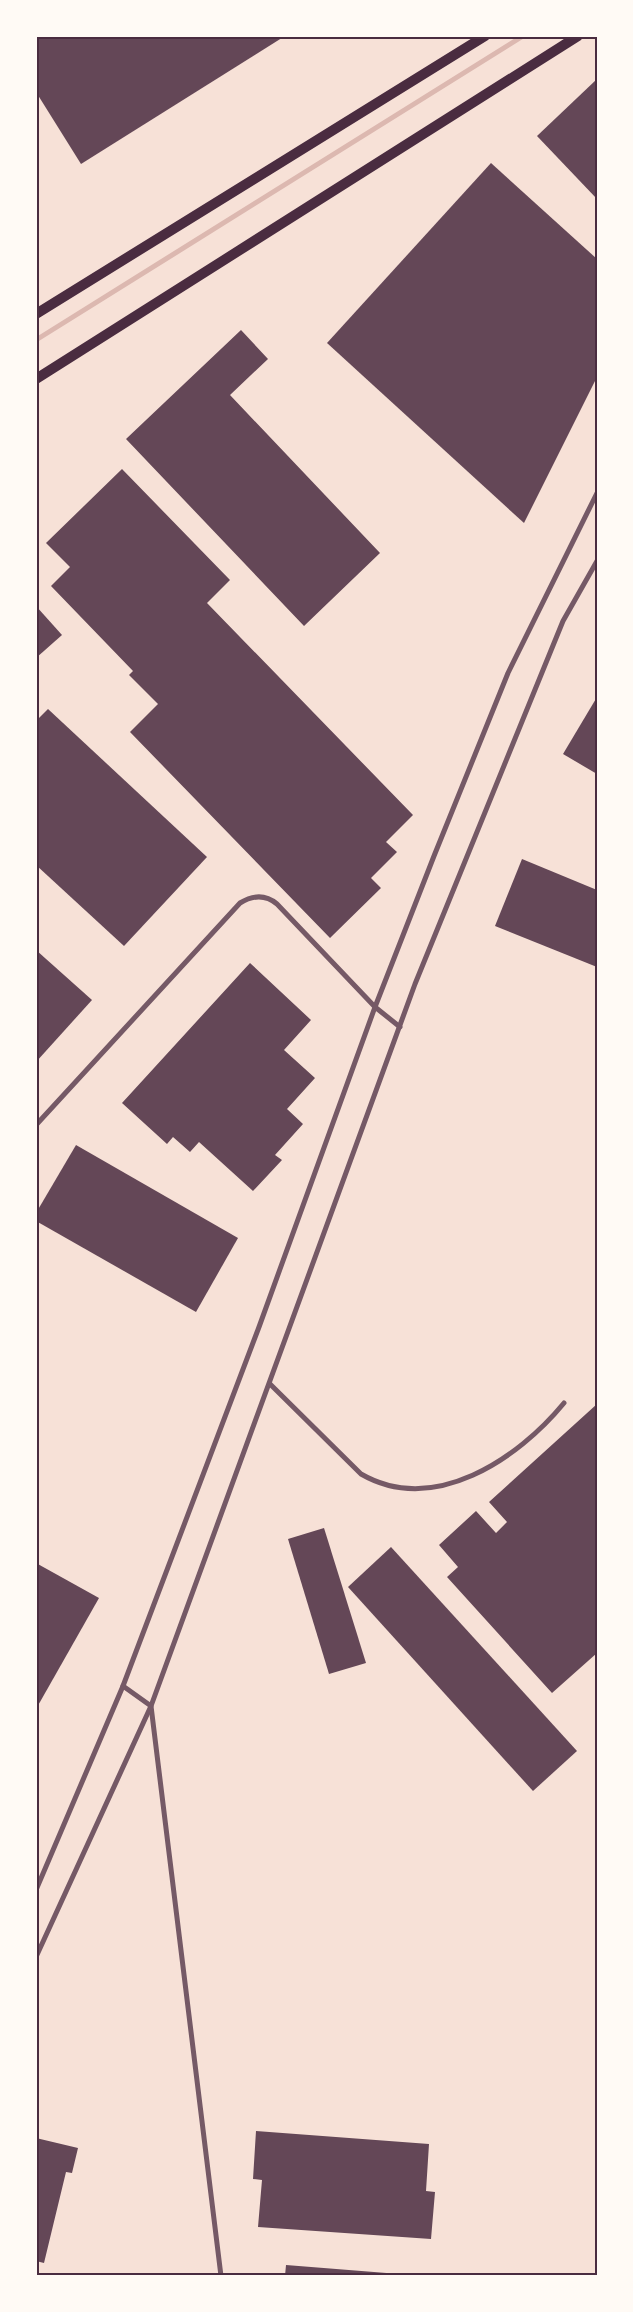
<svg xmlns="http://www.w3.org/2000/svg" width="633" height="2312" viewBox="0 0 633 2312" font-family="Figtree,sans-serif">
  <rect width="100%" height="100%" fill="#f7e1d7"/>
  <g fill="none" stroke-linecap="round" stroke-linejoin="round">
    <!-- stream -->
    <path stroke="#dcb8b0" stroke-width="5" d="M36,340L523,36"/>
  </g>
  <!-- building -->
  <g fill="#644757">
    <path d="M36,36H285L81,164L36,92Z"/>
    <path d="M597,79V199L537,136Z"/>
    <path d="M491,163L597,259V377L524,523L327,343Z"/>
    <path d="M241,330L268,359L230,395L380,553L304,626L126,439Z"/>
    <path d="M122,469L230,580L207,603L413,815L386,842L397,852L371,878L381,888L330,938L130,732L158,704L129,675L133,671L51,586L70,567L46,543Z"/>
    <path d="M36,606L62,635L36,658Z"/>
    <path d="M597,697V774L563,754Z"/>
    <path d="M48,709L207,857L124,946L36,865V721Z"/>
    <path d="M522,859L597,890V967L495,926Z"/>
    <path d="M36,950L92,1000L36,1062Z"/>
    <path d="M250,963L311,1020L284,1050L315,1078L287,1109L303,1124L275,1155L282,1160L253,1191L199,1142L190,1152L173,1137L167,1144L122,1103Z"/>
    <path d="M76,1145L238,1238L196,1312L36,1221V1213Z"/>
    <path d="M597,1404V1653L552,1693L447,1577L458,1567L439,1545L476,1511L496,1533L507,1522L489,1502Z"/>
    <path d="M324,1528L366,1663L329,1674L288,1539Z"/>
    <path d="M391,1547L577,1751L533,1791L348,1587Z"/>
    <path d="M36,1563L99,1598L36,1709Z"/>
    <path d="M256,2131L429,2144L426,2191L435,2192L431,2239L258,2227L262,2180L253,2179Z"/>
    <path d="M36,2138L78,2148L72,2173L66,2172L44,2263L36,2261Z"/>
    <path d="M286,2265L399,2274V2276H285Z"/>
  </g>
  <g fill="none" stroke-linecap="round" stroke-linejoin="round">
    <!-- minor -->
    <g stroke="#755966" stroke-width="5">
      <path d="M36,1125L240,903C253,895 265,894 277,904L375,1007L400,1027"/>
      <path d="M270,1384L361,1474C434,1516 518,1459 564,1403"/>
      <path d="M123,1686L151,1706L221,2276"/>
      <path d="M36,1890L123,1686L259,1327L375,1007L434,856L508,673L597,493"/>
      <path d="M36,1957L151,1706L415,984L563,621L597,561"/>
    </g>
    <!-- secondary -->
    <g stroke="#4a2c40" stroke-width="10">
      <path d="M36,314L485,36"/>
      <path d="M36,379L578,36"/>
    </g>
  </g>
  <!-- border -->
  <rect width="633" height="2312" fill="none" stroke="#fffaf5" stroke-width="75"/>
  <rect x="38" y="38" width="558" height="2236" fill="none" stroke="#4a2c40" stroke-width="2"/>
</svg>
